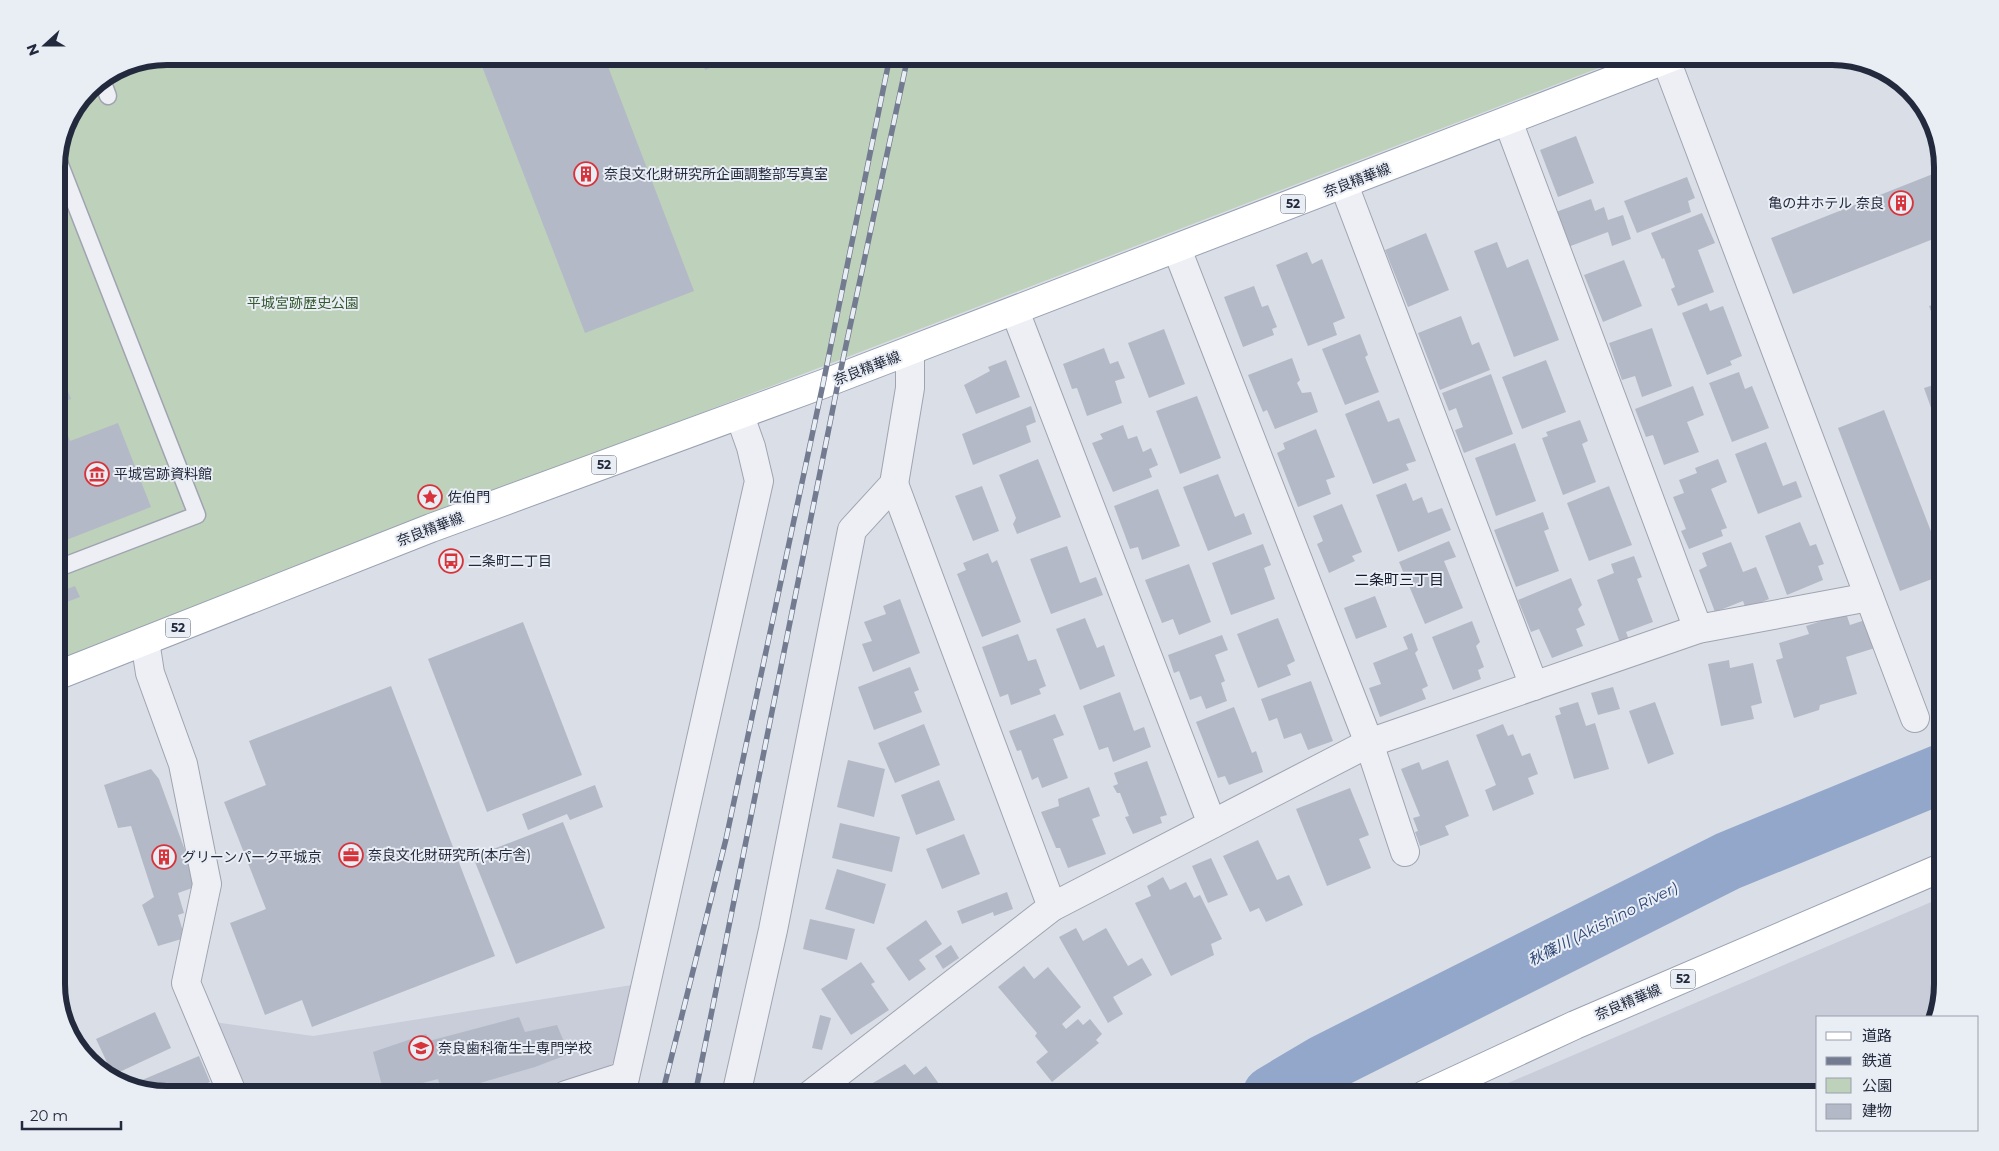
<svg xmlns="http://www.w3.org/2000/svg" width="1999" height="1151" viewBox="0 0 1999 1151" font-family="Montserrat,'Noto Sans JP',sans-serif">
  <rect width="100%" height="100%" fill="#dadee6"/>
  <!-- built -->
  <g fill="#c8cdd9">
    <path d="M1943,897V984L1934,1017H1818V1095H1480Z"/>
    <path d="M632,985L615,1060L600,1078L542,1095H245L214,1022L313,1036Z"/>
  </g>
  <!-- green -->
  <path fill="#bed1bb" d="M167,56H1630L56,661V160L65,124L89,89L125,65Z"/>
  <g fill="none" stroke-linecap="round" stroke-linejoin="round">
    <!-- river -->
    <path stroke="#92a7ca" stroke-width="59" d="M1272,1095L1324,1064L1728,861L1943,773"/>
  </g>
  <!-- building -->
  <g fill="#b4b9c7">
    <path d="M478,56H604L694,291L585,333Z"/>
    <path d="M700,56H741L705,70Z"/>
    <path d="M1576,136L1594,183L1558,197L1540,150Z"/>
    <path d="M1943,170V239L1941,236L1793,294L1771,238Z"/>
    <path d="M1687,177L1695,198L1688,201L1691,212L1637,233L1624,201Z"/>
    <path d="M1591,199L1595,211L1604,207L1608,220L1623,215L1631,239L1612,246L1608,232L1568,247L1556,212Z"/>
    <path d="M1702,213L1715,243L1698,250L1714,292L1678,306L1671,289L1675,287L1664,258L1662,259L1651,233Z"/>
    <path d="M1426,233L1449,290L1408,307L1385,250Z"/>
    <path d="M1497,242L1507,268L1528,259L1559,340L1514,357L1474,251Z"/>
    <path d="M1307,252L1312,264L1322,259L1345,318L1333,323L1337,335L1308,346L1276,265Z"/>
    <path d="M1624,260L1642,306L1603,322L1584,275Z"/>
    <path d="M1254,286L1262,307L1268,305L1277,327L1272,329L1274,335L1243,347L1224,297Z"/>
    <path d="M1943,301V340H1942L1929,306Z"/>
    <path d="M1707,303L1710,311L1723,306L1742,356L1730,361L1732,365L1707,375L1682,313Z"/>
    <path d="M1461,316L1472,345L1479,342L1490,370L1440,390L1418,333Z"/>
    <path d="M1652,328L1672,386L1642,397L1635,376L1622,380L1609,343Z"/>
    <path d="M1164,329L1185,384L1149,398L1128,343Z"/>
    <path d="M1360,334L1368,355L1365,357L1379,392L1345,405L1322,349Z"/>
    <path d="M1104,348L1110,364L1118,361L1125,378L1115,381L1122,403L1087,416L1077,388L1072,389L1063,364Z"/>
    <path d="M1292,358L1300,380L1297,383L1302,393L1311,392L1318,412L1275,429L1267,410L1263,412L1248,375Z"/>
    <path d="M56,360L71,399L56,405Z"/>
    <path d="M1006,360L1020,397L976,414L964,385L990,371L988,367Z"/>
    <path d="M1546,360L1566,412L1522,429L1502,377Z"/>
    <path d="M1739,372L1745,389L1752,386L1769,428L1732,442L1709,383Z"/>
    <path d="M1491,374L1513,434L1464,453L1455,430L1463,427L1456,408L1449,411L1442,393Z"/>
    <path d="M1940,383L1943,390V416L1935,419L1924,388Z"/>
    <path d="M1693,386L1704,415L1687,422L1699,452L1664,465L1653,435L1646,437L1635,409Z"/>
    <path d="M1197,396L1221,458L1180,474L1156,411Z"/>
    <path d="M1379,400L1388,422L1399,418L1416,461L1406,464L1409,470L1373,484L1345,414Z"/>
    <path d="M56,406L70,441L118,423L151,507L56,544Z"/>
    <path d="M1031,406L1036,422L1026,426L1031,442L973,465L962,434Z"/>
    <path d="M1884,410L1932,534L1941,531L1943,536V575L1900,591L1838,428Z"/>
    <path d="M1580,420L1588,441L1582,444L1596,482L1563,495L1542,438L1548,436L1546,432Z"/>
    <path d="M1123,425L1128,439L1137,436L1143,452L1151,448L1158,465L1149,469L1152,477L1113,492L1092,443L1103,439L1100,434Z"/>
    <path d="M1316,429L1335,477L1326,480L1331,494L1298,507L1277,453L1285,449L1283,443Z"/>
    <path d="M1766,442L1783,486L1796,481L1802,497L1758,514L1735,454Z"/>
    <path d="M1515,443L1536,501L1496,516L1475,458Z"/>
    <path d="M1038,459L1061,517L1017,534L1013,524L1016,518L999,475Z"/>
    <path d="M1718,459L1727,482L1711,489L1727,528L1721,530L1723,536L1689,549L1681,531L1686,529L1673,497L1684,493L1679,480L1697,473L1695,468Z"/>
    <path d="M1218,474L1235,517L1244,513L1252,534L1208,551L1183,487Z"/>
    <path d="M1406,483L1413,501L1422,497L1428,513L1442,508L1451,530L1398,552L1376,495Z"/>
    <path d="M982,486L999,531L973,541L955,496Z"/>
    <path d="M1609,486L1632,545L1589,561L1567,503Z"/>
    <path d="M1158,489L1180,546L1142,560L1138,547L1130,549L1114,506Z"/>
    <path d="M1342,504L1362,552L1352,556L1355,561L1329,573L1317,544L1323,541L1313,516Z"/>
    <path d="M1543,512L1549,529L1544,531L1559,571L1516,587L1494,530Z"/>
    <path d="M1800,522L1810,546L1816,544L1824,564L1818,566L1823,580L1787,595L1765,536Z"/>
    <path d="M1449,541L1456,557L1444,561L1463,608L1425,624L1399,562Z"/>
    <path d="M1731,542L1743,572L1756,567L1769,599L1746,609L1743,601L1715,612L1699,570L1707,566L1702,553Z"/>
    <path d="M1263,544L1271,565L1264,568L1275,599L1231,615L1212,563Z"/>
    <path d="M1067,546L1080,583L1096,577L1103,595L1051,614L1030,559Z"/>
    <path d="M988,553L992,563L997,560L1021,622L982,637L957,574L966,570L963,563Z"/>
    <path d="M1634,556L1642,577L1637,579L1653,622L1626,632L1629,640L1620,643L1597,580L1614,573L1611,564Z"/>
    <path d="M1189,564L1211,622L1179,635L1173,619L1162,623L1145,580Z"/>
    <path d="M1571,578L1582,605L1578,609L1585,625L1576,629L1583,646L1552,658L1539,629L1531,632L1518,600Z"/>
    <path d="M75,586L80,597L56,606V593Z"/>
    <path d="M1375,596L1387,627L1356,639L1344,608Z"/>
    <path d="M900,599L920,653L873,672L862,644L872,641L864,622L886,614L883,606Z"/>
    <path d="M1846,613L1850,625L1865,620L1875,648L1846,657L1857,694L1820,705L1819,710L1794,718L1776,660L1783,658L1779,643L1809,634L1806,626Z"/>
    <path d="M1085,618L1097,648L1104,645L1115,676L1080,690L1056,629Z"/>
    <path d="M1278,618L1295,661L1287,665L1291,675L1258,688L1237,634Z"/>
    <path d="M1472,621L1480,642L1476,646L1484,667L1478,670L1481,679L1453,690L1432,637Z"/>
    <path d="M523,622L582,775L487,812L428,659Z"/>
    <path d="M1412,633L1418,650L1415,653L1428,686L1422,689L1426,699L1380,717L1369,688L1381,684L1373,663L1408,649L1403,637Z"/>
    <path d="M1018,634L1028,661L1036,659L1046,686L1039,689L1041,694L1011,705L1008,694L1000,697L982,647Z"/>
    <path d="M1222,635L1228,650L1215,655L1225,681L1221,683L1227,701L1206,709L1201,696L1190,700L1179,671L1174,673L1168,655Z"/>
    <path d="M1729,660L1730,668L1753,663L1762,703L1751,706L1754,719L1721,726L1708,664Z"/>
    <path d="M910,667L919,690L914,692L922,712L874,730L858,687Z"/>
    <path d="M1311,681L1333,741L1308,750L1301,733L1284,739L1277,718L1269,721L1261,699Z"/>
    <path d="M391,686L495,956L312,1027L302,1000L265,1015L230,923L266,909L224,802L266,785L249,741Z"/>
    <path d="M1613,687L1620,709L1598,715L1591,693Z"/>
    <path d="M1120,692L1134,731L1144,727L1151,747L1113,762L1108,747L1099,750L1083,706Z"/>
    <path d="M1578,702L1586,726L1595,723L1609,769L1574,779L1555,716L1561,714L1559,708Z"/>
    <path d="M1655,702L1674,754L1648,764L1629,711Z"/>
    <path d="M1234,707L1252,753L1256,751L1263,772L1229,785L1225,776L1218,778L1196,722Z"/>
    <path d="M1055,714L1064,735L1053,739L1068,778L1042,788L1038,777L1032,780L1021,750L1017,751L1009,731Z"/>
    <path d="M924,724L940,765L895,783L878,743Z"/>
    <path d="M1503,724L1508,736L1513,734L1522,756L1530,753L1538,774L1528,778L1534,794L1493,811L1485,790L1496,785L1476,735Z"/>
    <path d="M848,760L885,769L874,817L837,807Z"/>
    <path d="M1448,760L1469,816L1445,826L1449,835L1420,846L1415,832L1418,831L1413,818L1420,816L1401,769L1419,762L1422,770Z"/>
    <path d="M1147,761L1167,815L1160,817L1162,823L1133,834L1125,817L1129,816L1120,793H1117L1113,786L1118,784L1114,773Z"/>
    <path d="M151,769L159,779L198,886L178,893L184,913L178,915L185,938L158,946L142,905L154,897L131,826L118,828L104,785Z"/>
    <path d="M939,780L955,820L916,835L901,795Z"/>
    <path d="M595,785L603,807L570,820L567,814L528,830L522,814Z"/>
    <path d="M1089,787L1100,816L1092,819L1106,854L1068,868L1060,848H1056L1041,812L1059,806L1058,799Z"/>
    <path d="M1350,788L1369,835L1359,839L1371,868L1327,886L1296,809Z"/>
    <path d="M563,822L605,928L516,964L473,857Z"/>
    <path d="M840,823L900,837L892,872L832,858Z"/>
    <path d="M964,834L980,874L942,889L926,849Z"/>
    <path d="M1258,840L1277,880L1289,875L1303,905L1266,922L1259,908L1250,912L1223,856Z"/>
    <path d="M1211,858L1228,895L1208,903L1192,866Z"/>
    <path d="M837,869L886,884L874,924L825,909Z"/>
    <path d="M1163,877L1170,890L1186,882L1194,898L1200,895L1222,939L1211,944L1214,955L1171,976L1135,903L1151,896L1147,886Z"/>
    <path d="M1007,892L1013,909L994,916L993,912L962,924L957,911Z"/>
    <path d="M810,919L855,929L847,960L803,949Z"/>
    <path d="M926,920L942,944L919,960L926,969L909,981L886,948Z"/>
    <path d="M1076,928L1083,941L1106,928L1128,966L1142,958L1152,975L1113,997L1123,1014L1108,1023L1059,937Z"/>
    <path d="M951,945L959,958L943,969L935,956Z"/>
    <path d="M861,962L875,982L871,984L889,1010L851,1035L821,989Z"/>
    <path d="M1024,966L1034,979L1048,967L1081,1007L1062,1024L1066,1029L1078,1019L1083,1025L1090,1019L1102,1034L1096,1040L1099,1043L1052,1082L1036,1062L1048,1052L1035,1036L1037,1033L998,987Z"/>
    <path d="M63,1008L74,1031L69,1034L62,1009Z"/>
    <path d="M155,1012L171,1048L113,1075L96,1039Z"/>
    <path d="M820,1015L831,1018L822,1050L812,1048Z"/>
    <path d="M519,1017L525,1032L557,1025L569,1054L535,1067L442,1094L438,1079L384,1093L373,1052L426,1034L429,1041Z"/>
    <path d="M199,1056L210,1082L180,1095H167L136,1086L135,1083Z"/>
    <path d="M905,1064L914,1075L926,1066L947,1095H882L873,1083Z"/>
  </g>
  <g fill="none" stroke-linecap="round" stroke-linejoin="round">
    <!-- service casing -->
    <g stroke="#a0a4b0" stroke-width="19">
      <g id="service">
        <path d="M102,80L108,96"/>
        <path d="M56,569L197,515L57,157"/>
      </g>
    </g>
    <!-- minor casing -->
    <g stroke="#a0a4b0" stroke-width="30">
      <g id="minor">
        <path d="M1666,60L1915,718"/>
        <path d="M1508,121L1698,629"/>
        <path d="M1344,185L1534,686"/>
        <path d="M1177,249L1369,743L1405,852"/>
        <path d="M1015,311L1212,824"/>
        <path d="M894,484L1052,907"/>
        <path d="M145,641L150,673L183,764L207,884L186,983L233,1095"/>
        <path d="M566,1095L625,1076"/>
        <path d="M621,1095L759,481L751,447L740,416"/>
        <path d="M810,1095L1052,907L1369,743L1698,629L1869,597"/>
      </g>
    </g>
    <!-- tertiary casing -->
    <g stroke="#a0a4b0" stroke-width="30">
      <path id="tertiary" d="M736,1095L773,930L852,530L894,484L910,388V351"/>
    </g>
    <!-- primary casing -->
    <g stroke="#99a1b3" stroke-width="30">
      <g id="primary">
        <path d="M56,676L431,528L823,384L1675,56"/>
        <path d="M1424,1095L1575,1025L1943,867"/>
      </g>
    </g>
    <!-- service -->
    <use href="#service" stroke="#edeff5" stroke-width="16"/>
    <!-- minor -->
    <use href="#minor" stroke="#edeff5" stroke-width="28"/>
    <!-- tertiary -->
    <use href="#tertiary" stroke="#edeff5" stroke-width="28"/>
    <!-- primary -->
    <use href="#primary" stroke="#fff" stroke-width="28"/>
    <!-- rail casing -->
    <g stroke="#737b91" stroke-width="5.5">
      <g id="rail">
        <path d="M662,1095L726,839L823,384L890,56"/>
        <path d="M695,1095L839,378L908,56"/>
      </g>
    </g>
    <!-- rail -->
    <use href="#rail" stroke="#e9edf4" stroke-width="4" stroke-dasharray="11" stroke-linecap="butt"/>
  </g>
  <!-- icons -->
  <defs>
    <g id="building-ring" transform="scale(1.25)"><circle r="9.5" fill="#e9edf4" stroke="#d8333b" stroke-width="1.5"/><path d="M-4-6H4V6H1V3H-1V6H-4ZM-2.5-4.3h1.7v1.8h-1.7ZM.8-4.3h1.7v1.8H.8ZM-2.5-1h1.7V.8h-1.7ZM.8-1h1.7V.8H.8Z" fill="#d8333b"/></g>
    <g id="museum-ring" transform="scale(1.25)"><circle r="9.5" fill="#e9edf4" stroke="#d8333b" stroke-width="1.5"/><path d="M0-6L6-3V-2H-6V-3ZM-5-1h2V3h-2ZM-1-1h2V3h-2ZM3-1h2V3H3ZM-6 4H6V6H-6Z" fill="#d8333b"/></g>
    <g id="sight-ring" transform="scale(1.25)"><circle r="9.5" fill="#e9edf4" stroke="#d8333b" stroke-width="1.5"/><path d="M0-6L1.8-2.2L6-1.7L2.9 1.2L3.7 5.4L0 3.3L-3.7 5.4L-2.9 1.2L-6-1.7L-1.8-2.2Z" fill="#d8333b"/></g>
    <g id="bus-ring" transform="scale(1.25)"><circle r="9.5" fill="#e9edf4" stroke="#d8333b" stroke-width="1.5"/><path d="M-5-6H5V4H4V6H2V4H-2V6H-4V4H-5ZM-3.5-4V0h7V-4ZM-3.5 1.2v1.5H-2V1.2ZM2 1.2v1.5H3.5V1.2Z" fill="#d8333b"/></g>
    <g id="office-ring" transform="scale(1.25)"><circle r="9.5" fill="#e9edf4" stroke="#d8333b" stroke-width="1.5"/><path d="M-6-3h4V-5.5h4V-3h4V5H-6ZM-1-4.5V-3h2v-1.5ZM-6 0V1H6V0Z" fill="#d8333b"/></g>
    <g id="school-ring" transform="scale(1.25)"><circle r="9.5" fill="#e9edf4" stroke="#d8333b" stroke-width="1.5"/><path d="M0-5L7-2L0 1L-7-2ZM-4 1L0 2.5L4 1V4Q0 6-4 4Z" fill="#d8333b"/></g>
  </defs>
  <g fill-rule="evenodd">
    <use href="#building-ring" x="586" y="174"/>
    <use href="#building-ring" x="1901" y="203"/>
    <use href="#museum-ring" x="97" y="474"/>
    <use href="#sight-ring" x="430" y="497"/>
    <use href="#bus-ring" x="451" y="561"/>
    <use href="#office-ring" x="351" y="855"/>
    <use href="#building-ring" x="164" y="857"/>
    <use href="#school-ring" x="421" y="1048"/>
  </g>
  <g text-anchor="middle" stroke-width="4" stroke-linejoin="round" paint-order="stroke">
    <!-- shield labels -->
    <g fill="#e9edf4" stroke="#5f6474" stroke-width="1">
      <rect x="1280.5" y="194.5" width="25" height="19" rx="4"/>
      <rect x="591.5" y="455.5" width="25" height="19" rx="4"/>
      <rect x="165.5" y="618.5" width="25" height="19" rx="4"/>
      <rect x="1670.5" y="969.5" width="25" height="19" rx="4"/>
    </g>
    <g font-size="12" font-weight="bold" fill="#242a3d">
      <text x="1293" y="208">52</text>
      <text x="604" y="469">52</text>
      <text x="178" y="632">52</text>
      <text x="1683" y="983">52</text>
    </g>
    <!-- poi labels -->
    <g font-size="14" fill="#242a3d" stroke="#e9edf4" text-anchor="start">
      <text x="604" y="179">奈良文化財研究所企画調整部写真室</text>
      <text x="1884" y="208" text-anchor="end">亀の井ホテル 奈良</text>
      <text x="114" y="479">平城宮跡資料館</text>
      <text x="448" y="502">佐伯門</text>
      <text x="468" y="566">二条町二丁目</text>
      <text x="368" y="860">奈良文化財研究所(本庁舎)</text>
      <text x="182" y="862">グリーンパーク平城京</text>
      <text x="438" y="1053">奈良歯科衛生士専門学校</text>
    </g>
    <!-- street labels -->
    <g font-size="14" fill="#242a3d" stroke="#e9edf4">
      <text transform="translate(1357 180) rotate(-21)" y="5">奈良精華線</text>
      <text transform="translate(867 368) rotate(-21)" y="5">奈良精華線</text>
      <text transform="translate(430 529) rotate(-21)" y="5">奈良精華線</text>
      <text transform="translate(1628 1002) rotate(-23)" y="5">奈良精華線</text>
    </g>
    <!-- park labels -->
    <g font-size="14" fill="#345a30" stroke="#e9edf4">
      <text x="303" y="308">平城宮跡歴史公園</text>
    </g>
    <!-- neighbourhood labels -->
    <g font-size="15" fill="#161c2e" stroke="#e9edf4">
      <text x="1399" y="585">二条町三丁目</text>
    </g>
    <!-- water labels -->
    <g font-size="15" font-style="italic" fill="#2b4474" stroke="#e9edf4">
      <text transform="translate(1603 924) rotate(-27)" y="5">秋篠川 (Akishino River)</text>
    </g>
  </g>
  <!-- crop -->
  <path d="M0 0H1999V1151H0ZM167 65H1832A102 102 0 0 1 1934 167V984A102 102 0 0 1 1832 1086H167A102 102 0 0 1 65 984V167A102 102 0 0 1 167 65Z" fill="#e9edf4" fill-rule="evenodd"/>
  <path fill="none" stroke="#242a3d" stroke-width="6" d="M167 65H1832A102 102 0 0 1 1934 167V984A102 102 0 0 1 1832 1086H167A102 102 0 0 1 65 984V167A102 102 0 0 1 167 65Z"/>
  <!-- legend -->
  <rect x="1816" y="1016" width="162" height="115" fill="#e9edf4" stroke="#9a9fab"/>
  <rect x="1826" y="1032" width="25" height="8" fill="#ffffff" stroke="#9a9fab"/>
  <text x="1862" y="1041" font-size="15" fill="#242a3d">道路</text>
  <rect x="1826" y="1057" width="25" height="8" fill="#737b91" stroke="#9a9fab"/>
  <text x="1862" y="1066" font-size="15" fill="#242a3d">鉄道</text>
  <rect x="1826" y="1078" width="25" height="15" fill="#bed1bb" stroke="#9a9fab"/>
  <text x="1862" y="1091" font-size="15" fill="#242a3d">公園</text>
  <rect x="1826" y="1104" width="25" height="15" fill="#b4b9c7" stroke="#9a9fab"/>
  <text x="1862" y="1116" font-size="15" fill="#242a3d">建物</text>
  <!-- north arrow -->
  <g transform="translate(45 45) rotate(249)" stroke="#e9edf4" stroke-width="4" paint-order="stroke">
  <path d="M0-4L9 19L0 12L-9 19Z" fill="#242a3d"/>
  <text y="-8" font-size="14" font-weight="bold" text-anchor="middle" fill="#242a3d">N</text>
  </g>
  <!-- scale -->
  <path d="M22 1121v8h99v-8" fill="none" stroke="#242a3d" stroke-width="2.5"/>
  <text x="30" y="1121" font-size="15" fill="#242a3d" stroke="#e9edf4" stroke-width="4" paint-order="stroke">20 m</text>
</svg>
